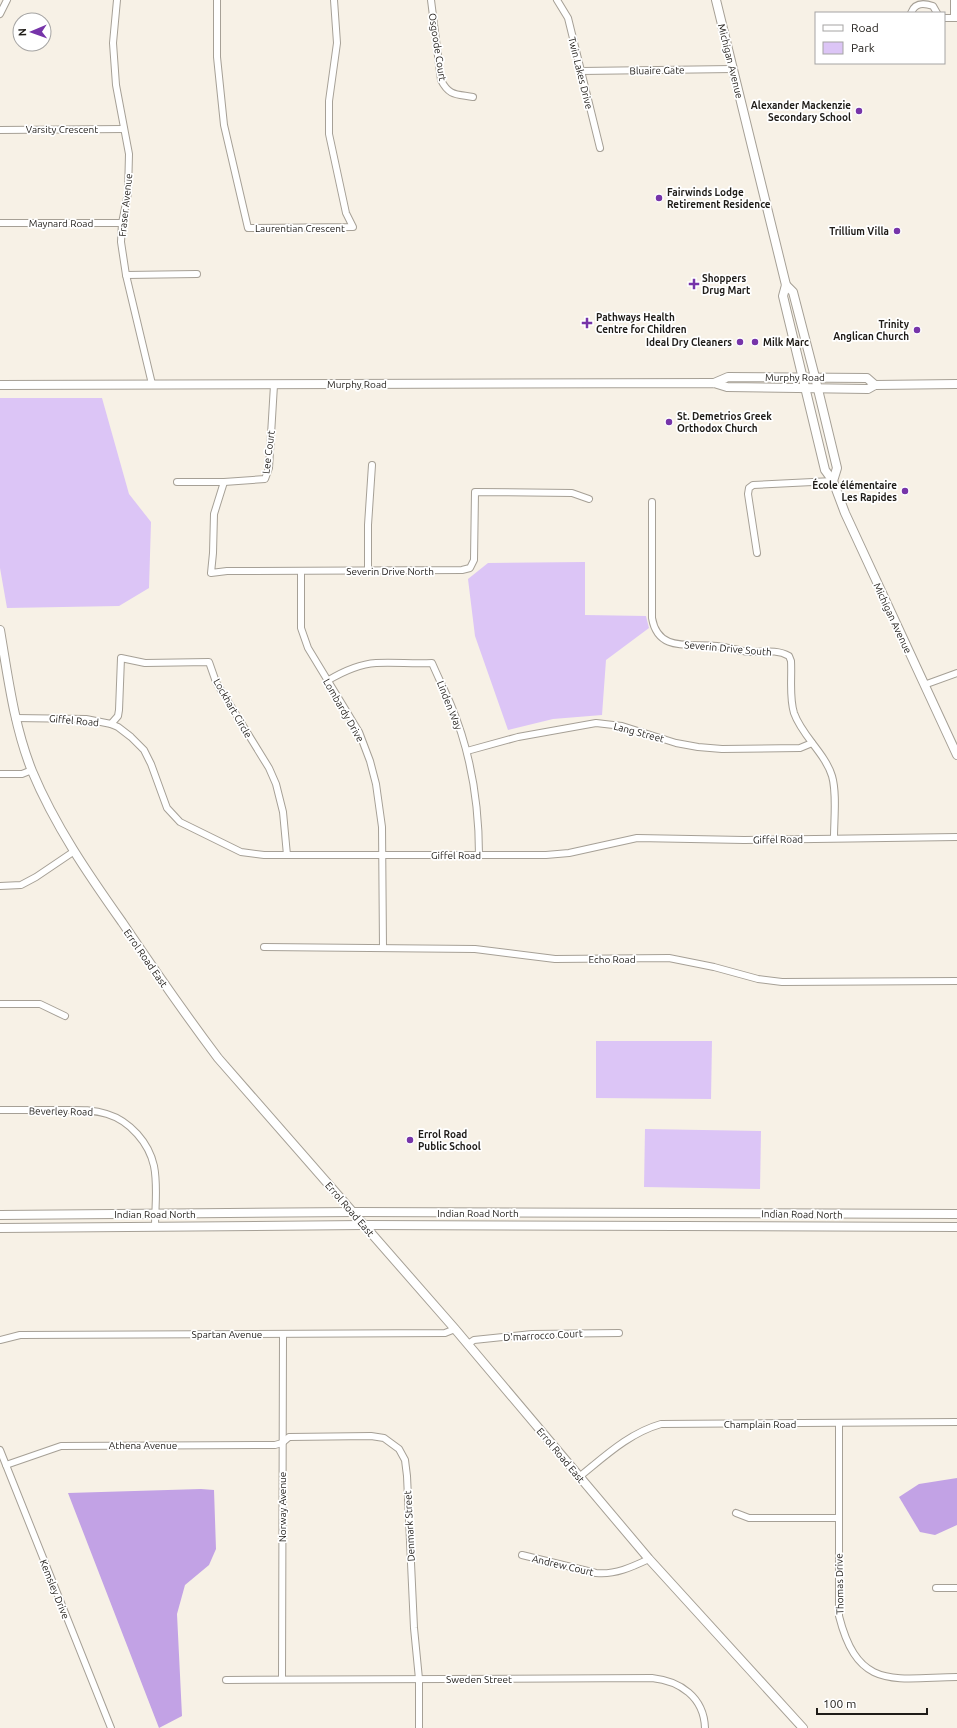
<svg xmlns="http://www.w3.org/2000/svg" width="957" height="1728" viewBox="0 0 957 1728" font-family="Ubuntu,sans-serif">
  <rect width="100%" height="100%" fill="#f7f1e6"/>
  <!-- green -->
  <g fill="#dcc5f6">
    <path d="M0,398H102L129,494L151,522L149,588L119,606L7,608L0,568Z"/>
    <path d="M585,562V615L646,616L649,628L606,660L602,715L553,719L508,730L475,636L468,579L488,563Z"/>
    <path d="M596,1041H712L711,1099L596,1098Z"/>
    <path d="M645,1129L761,1131L760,1189L644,1187Z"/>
  </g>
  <!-- forest -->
  <g fill="#c2a2e5">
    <path d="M957,1478V1525L935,1535L920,1532L899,1497L919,1484Z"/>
    <path d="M201,1489L214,1490L216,1549L209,1565L185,1585L177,1614L182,1716L159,1728L68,1493Z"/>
  </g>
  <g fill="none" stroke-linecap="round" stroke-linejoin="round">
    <!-- street casing -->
    <g stroke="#a6a096" stroke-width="8">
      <g id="street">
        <path d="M117,0L113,43L116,85L129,154L128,193L122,223L121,242L126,275L152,384"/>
        <path d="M217,0V57L224,125L248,228L353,227L346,213L329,134V101L337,43L334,0"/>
        <path d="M431,0L441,80C449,96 456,94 473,97"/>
        <path d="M557,0L568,18L600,148"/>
        <path d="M911,13C915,2 924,3 933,6L937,13"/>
        <path d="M0,14L7,0"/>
        <path d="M944,18H957"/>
        <path d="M954,18V0"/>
        <path d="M581,71L733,69"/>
        <path d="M0,130L124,129"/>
        <path d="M0,223H122"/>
        <path d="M126,275L197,274"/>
        <path d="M177,482H224L265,479L269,468L274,385"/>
        <path d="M224,482L214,514L213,553L211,573L227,571L462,570L470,568L474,560L475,492L572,493L589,499"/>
        <path d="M652,502V618C658,653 690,643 717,646C728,647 739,651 750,652C763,652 777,649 789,656L791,661C792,678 789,697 794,713C802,736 825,753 832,776C837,793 834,819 834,838"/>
        <path d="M757,553L748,494L749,488L753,485L833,481"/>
        <path d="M368,571V525L372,465"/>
        <path d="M301,572V628L308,648L359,732L370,761L376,784L382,827L383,948"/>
        <path d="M327,681C342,672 359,664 376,663C395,662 413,664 432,663C438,677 445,691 451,705C471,753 479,803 479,855"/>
        <path d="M924,685L957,673"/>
        <path d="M15,718L86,719L111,724L118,727L131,737L144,750L151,764L167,808L180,822L241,852L264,855H546L569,853L637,838L744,840L957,837"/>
        <path d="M111,724L118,716L119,710L121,658L145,663L209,662L216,682L269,768L276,784L283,812L287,855"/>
        <path d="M467,751L518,737L596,723L622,726L676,743L698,747L722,749L800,748L812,743"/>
        <path d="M0,774H22L32,770"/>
        <path d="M0,886L21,885L36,877L73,852"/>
        <path d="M264,947L475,949L555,959L669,958L714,967L758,979L782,982L957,981"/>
        <path d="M0,1004H40L65,1016"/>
        <path d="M0,1110C20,1110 41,1110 61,1110C76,1110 92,1109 107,1114C130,1121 149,1143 154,1166C158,1186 155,1207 155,1227"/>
        <path d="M0,1340L20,1335L445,1333L455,1329"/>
        <path d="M468,1344L474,1340L532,1334L619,1333"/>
        <path d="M839,1423V1616C858,1691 893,1678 957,1677"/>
        <path d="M0,1450L111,1728"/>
        <path d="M6,1465L61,1446L275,1445L282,1443L289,1437L371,1436L384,1438L399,1449L405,1460L407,1476L414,1628L419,1679V1728"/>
        <path d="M579,1477C604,1457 629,1433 661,1424L957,1422"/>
        <path d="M736,1513L749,1518H838"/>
        <path d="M522,1555L596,1573C615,1575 632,1567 649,1559"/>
        <path d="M936,1588H957"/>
        <path d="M282,1679L283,1334"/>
        <path d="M226,1680L652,1678C680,1681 704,1697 705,1728"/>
      </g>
    </g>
    <!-- secondary casing -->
    <g stroke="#a6a096" stroke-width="10">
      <g id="secondary">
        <path d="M716,0L786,285L783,296L825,470L833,481L845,513L957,755"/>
        <path d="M786,285L793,292L815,377L837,468L833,481"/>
        <path d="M714,383L728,377L867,378L875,385"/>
        <path d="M0,385L714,383L727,387L868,389L875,385L957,384"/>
        <path d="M0,630C8,677 14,726 32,771C55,826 88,874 122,922C153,968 185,1014 218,1058L455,1329L649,1559L803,1728"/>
        <path d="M0,1215L353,1212L957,1214"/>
        <path d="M0,1228L364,1225L957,1227"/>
      </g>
    </g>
    <!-- street -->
    <use href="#street" stroke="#fff" stroke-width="6"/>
    <!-- secondary -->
    <use href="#secondary" stroke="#fff" stroke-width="8"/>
  </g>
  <!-- markers -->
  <g fill="#7634a9" stroke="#fff" stroke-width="1.5">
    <circle cx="859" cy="111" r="4"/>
    <circle cx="659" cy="198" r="4"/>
    <circle cx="897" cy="231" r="4"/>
    <path d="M692 278h4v4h4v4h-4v4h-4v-4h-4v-4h4z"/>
    <path d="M585 317h4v4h4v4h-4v4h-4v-4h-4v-4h4z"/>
    <circle cx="917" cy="330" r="4"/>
    <circle cx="740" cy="342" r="4"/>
    <circle cx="755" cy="342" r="4"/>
    <circle cx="669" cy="422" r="4"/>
    <circle cx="905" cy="491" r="4"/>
    <circle cx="410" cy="1140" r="4"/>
  </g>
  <g text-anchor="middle" stroke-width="3.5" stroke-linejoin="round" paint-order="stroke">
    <!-- street labels -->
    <g font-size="10" fill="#1f1c18" stroke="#fff">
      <text transform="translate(438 47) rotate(81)" y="4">Osgoode Court</text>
      <text transform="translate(731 61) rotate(76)" y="4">Michigan Avenue</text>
      <text transform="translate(657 70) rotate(-1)" y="4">Bluaire Gate</text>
      <text transform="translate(581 73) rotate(76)" y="4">Twin Lakes Drive</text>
      <text x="62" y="133">Varsity Crescent</text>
      <text transform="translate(125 205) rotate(-84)" y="4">Fraser Avenue</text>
      <text x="61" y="227">Maynard Road</text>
      <text x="300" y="232">Laurentian Crescent</text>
      <text x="795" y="381">Murphy Road</text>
      <text x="357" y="388">Murphy Road</text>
      <text transform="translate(268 452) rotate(-83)" y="4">Lee Court</text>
      <text x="390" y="575">Severin Drive North</text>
      <text transform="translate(893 618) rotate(65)" y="4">Michigan Avenue</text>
      <text transform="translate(728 648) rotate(5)" y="4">Severin Drive South</text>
      <text transform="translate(450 705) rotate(68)" y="4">Linden Way</text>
      <text transform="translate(233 708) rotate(60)" y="4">Lockhart Circle</text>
      <text transform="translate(344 710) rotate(60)" y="4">Lombardy Drive</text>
      <text transform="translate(74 720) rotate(5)" y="4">Giffel Road</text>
      <text transform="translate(639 732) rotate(15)" y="4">Lang Street</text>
      <text transform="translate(778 839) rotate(-1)" y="4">Giffel Road</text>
      <text x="456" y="859">Giffel Road</text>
      <text transform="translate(146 958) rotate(55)" y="4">Errol Road East</text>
      <text x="612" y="963">Echo Road</text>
      <text transform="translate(61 1111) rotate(1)" y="4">Beverley Road</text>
      <text transform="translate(350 1209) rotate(49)" y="4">Errol Road East</text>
      <text x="478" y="1217">Indian Road North</text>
      <text x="155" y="1218">Indian Road North</text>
      <text transform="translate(802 1214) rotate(1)" y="4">Indian Road North</text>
      <text x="227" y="1338">Spartan Avenue</text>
      <text transform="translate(543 1335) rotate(-3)" y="4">D'marrocco Court</text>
      <text x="760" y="1428">Champlain Road</text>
      <text x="143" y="1449">Athena Avenue</text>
      <text transform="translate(561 1455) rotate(50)" y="4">Errol Road East</text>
      <text transform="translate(282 1507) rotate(-90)" y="4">Norway Avenue</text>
      <text transform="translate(409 1526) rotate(-93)" y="4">Denmark Street</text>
      <text transform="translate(563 1565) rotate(13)" y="4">Andrew Court</text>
      <text transform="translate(839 1584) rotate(-91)" y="4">Thomas Drive</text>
      <text transform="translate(55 1589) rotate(68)" y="4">Kemsley Drive</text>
      <text x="479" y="1683">Sweden Street</text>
    </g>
    <!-- poi labels -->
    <g font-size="10" font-weight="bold" fill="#1f1c18" stroke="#fff" text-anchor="start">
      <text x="851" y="109" text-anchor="end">Alexander Mackenzie<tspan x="851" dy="12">Secondary School</tspan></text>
      <text x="667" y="196">Fairwinds Lodge<tspan x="667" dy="12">Retirement Residence</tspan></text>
      <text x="889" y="235" text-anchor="end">Trillium Villa</text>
      <text x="702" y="282">Shoppers<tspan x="702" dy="12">Drug Mart</tspan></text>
      <text x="596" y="321">Pathways Health<tspan x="596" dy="12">Centre for Children</tspan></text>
      <text x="909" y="328" text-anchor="end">Trinity<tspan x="909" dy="12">Anglican Church</tspan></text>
      <text x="732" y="346" text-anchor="end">Ideal Dry Cleaners</text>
      <text x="763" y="346">Milk Marc</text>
      <text x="677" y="420">St. Demetrios Greek<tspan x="677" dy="12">Orthodox Church</tspan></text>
      <text x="897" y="489" text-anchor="end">École élémentaire<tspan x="897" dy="12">Les Rapides</tspan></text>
      <text x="418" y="1138">Errol Road<tspan x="418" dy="12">Public School</tspan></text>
    </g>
  </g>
  <!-- legend -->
  <rect x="815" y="12" width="130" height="52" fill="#ffffff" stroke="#a5a4a3"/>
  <rect x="823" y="25" width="20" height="6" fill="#ffffff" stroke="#a5a4a3"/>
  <text x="851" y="32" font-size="12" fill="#1f1c18">Road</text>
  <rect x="823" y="42" width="20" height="12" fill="#dcc5f6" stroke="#a5a4a3"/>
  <text x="851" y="52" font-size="12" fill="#1f1c18">Park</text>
  <!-- north arrow -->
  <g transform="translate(32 32) rotate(268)"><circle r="19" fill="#ffffff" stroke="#a5a4a3"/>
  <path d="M0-3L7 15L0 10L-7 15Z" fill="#7634a9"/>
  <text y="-6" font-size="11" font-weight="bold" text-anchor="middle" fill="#1f1c18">N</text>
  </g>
  <!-- scale -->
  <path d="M817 1708v6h110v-6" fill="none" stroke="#1f1c18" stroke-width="2"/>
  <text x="823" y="1708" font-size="12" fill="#1f1c18" stroke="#ffffff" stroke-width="3" paint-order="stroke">100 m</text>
</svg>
